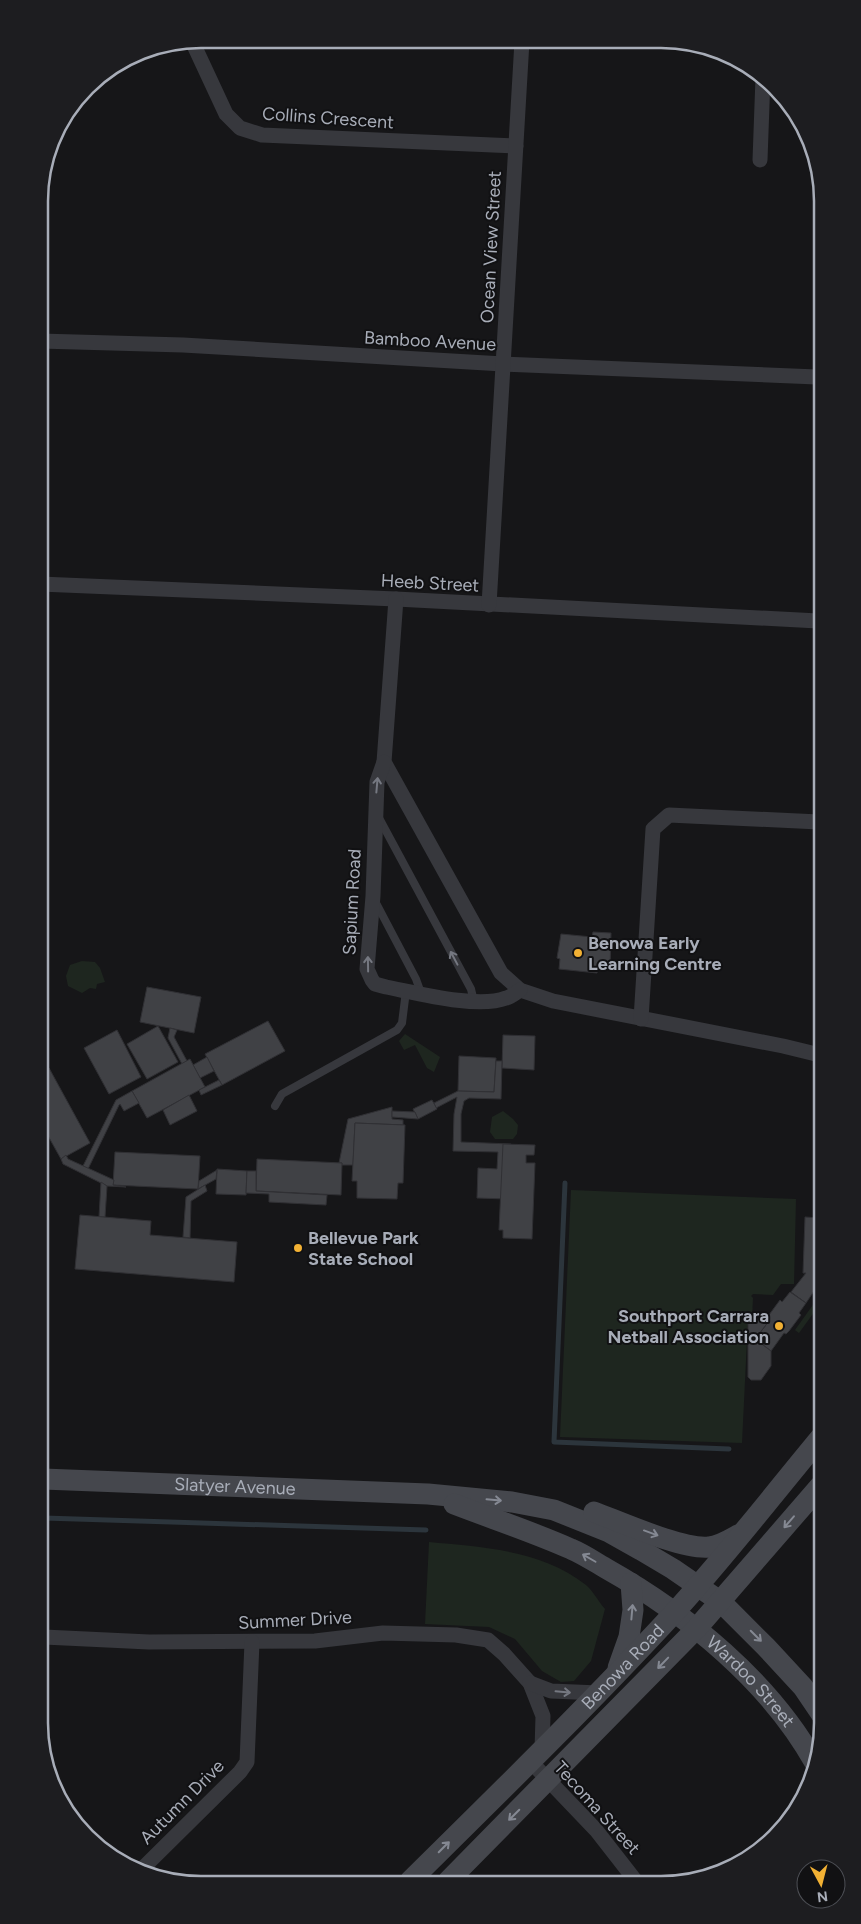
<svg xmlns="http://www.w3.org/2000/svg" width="861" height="1924" viewBox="0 0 861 1924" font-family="Figtree,sans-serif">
  <rect width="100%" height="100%" fill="#161618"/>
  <!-- green -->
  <g fill="#1e261f">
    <path d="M82,961L95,962L100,968L105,982L97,984L96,989L90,988L82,993L68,986L66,976L70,965Z"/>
    <path d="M405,1034L440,1057L434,1072L427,1068L415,1045L404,1050L399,1041Z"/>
    <path d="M503,1111L513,1119L518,1125L517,1134L513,1139H495L490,1132L492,1117Z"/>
    <path d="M571,1190L796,1199L794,1284H781L773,1295L753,1294L751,1296L753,1298L752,1319H748L742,1443L560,1437Z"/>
    <path d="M820,1282V1304L799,1333L795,1330L820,1295L814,1290Z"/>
    <path d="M429,1542C482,1547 542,1550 586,1585C593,1591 599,1602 605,1609L591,1661L574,1681L561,1682L542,1671L515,1639L489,1627L425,1624Z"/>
  </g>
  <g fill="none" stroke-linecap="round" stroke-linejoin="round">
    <!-- stream -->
    <g stroke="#2c353c" stroke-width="5">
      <path d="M565,1183L554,1442L729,1449"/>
      <path d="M44,1518L426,1530"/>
    </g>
  </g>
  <!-- building -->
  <g fill="#404145" stroke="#303034">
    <path d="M593,932L611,933L610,969L598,968L597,973L559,969L560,959L557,958L561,934L592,937Z"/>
    <path d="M147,987L201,997L194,1033L140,1022Z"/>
    <path d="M268,1021L285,1051L222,1085L205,1054Z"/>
    <path d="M158,1026L178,1062L147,1079L127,1044Z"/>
    <path d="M170,1028L177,1030L174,1037L187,1061L182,1064L168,1038Z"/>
    <path d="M117,1030L141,1077L109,1094L84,1048Z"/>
    <path d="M503,1035L535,1036L534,1070L502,1068Z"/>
    <path d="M459,1056L496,1058L494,1092L458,1091Z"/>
    <path d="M207,1057L214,1071L200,1078L193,1065Z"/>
    <path d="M190,1059L205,1087L147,1118L132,1091Z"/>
    <path d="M496,1061H502L501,1099L469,1098L464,1101L461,1114V1142L511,1144V1162H508L507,1199L477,1198L478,1168L497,1169L498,1152L453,1151L454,1114L457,1097L436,1108L434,1103L458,1091L494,1092Z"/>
    <path d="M49,1068L90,1143L61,1159L42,1125V1072Z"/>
    <path d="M219,1080L222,1085L201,1095L199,1090Z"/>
    <path d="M132,1091L139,1103L124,1111L120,1104L119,1105L88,1169L83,1166L116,1100Z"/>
    <path d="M189,1095L197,1111L170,1125L163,1110Z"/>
    <path d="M432,1100L437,1109L418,1119L413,1109Z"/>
    <path d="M392,1107V1119L403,1120V1125L355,1123L353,1165H342V1163H339L348,1119Z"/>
    <path d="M392,1111L415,1112L418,1119L392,1117Z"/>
    <path d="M355,1123L405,1125L403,1183H398L397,1199L357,1198V1181H352Z"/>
    <path d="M503,1144L535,1145L534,1155H526V1163H535L532,1239L503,1238V1230H499Z"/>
    <path d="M115,1152L200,1156L198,1189L113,1185Z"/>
    <path d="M66,1155L68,1159L114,1180L113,1185L126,1187L107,1186L63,1164L61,1159Z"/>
    <path d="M257,1159L342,1163L341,1195L256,1191Z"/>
    <path d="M217,1169L247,1171L246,1195L216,1194Z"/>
    <path d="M217,1170L216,1179L198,1189L199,1181Z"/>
    <path d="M247,1171H256V1191L327,1195L326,1205L269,1202V1194L246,1193Z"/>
    <path d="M101,1182L107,1186L105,1217H99Z"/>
    <path d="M205,1185L207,1191L191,1201L190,1238L183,1237L186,1197Z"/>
    <path d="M80,1215L151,1221L150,1235L237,1242L234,1282L75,1269Z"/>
    <path d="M805,1217L820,1218V1282L806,1303L791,1292L806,1273H803Z"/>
    <path d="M790,1292L806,1303L799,1313L801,1315L789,1331L786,1334L784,1333L771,1351L755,1339L769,1321L766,1319L780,1300L782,1302Z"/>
    <path d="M748,1319H766L769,1321L755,1339L771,1351V1366L761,1380H751L748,1377Z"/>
  </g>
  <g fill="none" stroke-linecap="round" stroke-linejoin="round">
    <!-- lane -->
    <g stroke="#37383d" stroke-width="8">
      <path d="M379,818L471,989L474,1002"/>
      <path d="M375,901L416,979L421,993"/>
      <path d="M275,1106L282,1094L397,1030L402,1023L406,991"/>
    </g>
    <!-- street -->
    <g stroke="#37383d" stroke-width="15">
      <path d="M192,41L226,114L240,128L262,135L516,146"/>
      <path d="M760,160L763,77"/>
      <path d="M40,341L183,345L503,364L817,377"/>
      <path d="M40,584L396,599L818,621"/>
      <path d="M396,599L384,762L501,973L520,990L553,1001L783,1046L820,1055"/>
      <path d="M489,605L522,41"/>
      <path d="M384,762L377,782L373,896L367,969L372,980L375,984L386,987C417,993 478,1009 506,998C511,997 515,993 520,990"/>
      <path d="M641,1019L653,829L669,815L819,822"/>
      <path d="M44,1637L149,1642L315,1641L383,1633L456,1635L488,1640L504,1654L530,1683L543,1716L542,1750"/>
      <path d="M530,1683L551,1691L599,1693"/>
      <path d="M531,1762L596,1830L635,1880"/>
      <path d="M142,1869L240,1772L247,1762L252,1642"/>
    </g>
    <!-- secondary -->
    <g stroke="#45474d" stroke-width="21">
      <path id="s1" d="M43,1479L428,1494L512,1502L554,1510L609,1532L641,1550L673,1569L721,1602L766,1647L803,1687L822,1715"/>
      <path id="s2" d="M454,1504C493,1519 533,1532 571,1549C583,1554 595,1562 607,1569C687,1614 770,1682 815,1763"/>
      <path d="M594,1512C621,1522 683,1550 709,1547C720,1546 729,1540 738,1535"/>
      <path d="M618,1668L629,1637L633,1610L631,1583"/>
      <path id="s3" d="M410,1881C499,1793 588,1706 673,1614C725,1557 772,1496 821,1437"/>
      <path d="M448,1881L697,1628L821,1485"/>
    </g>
  </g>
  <!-- one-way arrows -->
  <defs><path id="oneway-shaft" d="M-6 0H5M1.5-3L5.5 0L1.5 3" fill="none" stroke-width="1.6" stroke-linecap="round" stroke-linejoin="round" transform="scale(1.25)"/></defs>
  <g stroke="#757881">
    <use href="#oneway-shaft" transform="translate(377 785) rotate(-85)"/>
    <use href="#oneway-shaft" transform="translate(454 958) rotate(-118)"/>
    <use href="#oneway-shaft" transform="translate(368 964) rotate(-91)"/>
    <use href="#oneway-shaft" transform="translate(563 1692) rotate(5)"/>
  </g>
  <g stroke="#858993">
    <use href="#oneway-shaft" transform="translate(494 1500) rotate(5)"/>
    <use href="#oneway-shaft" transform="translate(789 1522) rotate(131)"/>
    <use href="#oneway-shaft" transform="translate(651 1533) rotate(20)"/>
    <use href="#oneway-shaft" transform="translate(589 1558) rotate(-150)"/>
    <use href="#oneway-shaft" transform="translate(632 1612) rotate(-85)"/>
    <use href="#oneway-shaft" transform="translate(756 1636) rotate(45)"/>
    <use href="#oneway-shaft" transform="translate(663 1663) rotate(134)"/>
    <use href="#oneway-shaft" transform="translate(514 1815) rotate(135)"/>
    <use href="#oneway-shaft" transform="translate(444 1847) rotate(-45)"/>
  </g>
  <!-- markers -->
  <g fill="#f2b134" stroke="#111113" stroke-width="2">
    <circle cx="578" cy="953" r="5"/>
    <circle cx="298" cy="1248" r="5"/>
    <circle cx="779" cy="1326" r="5"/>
  </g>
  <g text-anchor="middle" stroke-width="4" stroke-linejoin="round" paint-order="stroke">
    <!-- street labels -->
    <g font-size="18" fill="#a8adb8" stroke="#111113">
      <text transform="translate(328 118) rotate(4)" y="6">Collins Crescent</text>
      <text transform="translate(491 247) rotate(-87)" y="6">Ocean View Street</text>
      <text transform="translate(430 341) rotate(3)" y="6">Bamboo Avenue</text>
      <text transform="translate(430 583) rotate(3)" y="6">Heeb Street</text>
      <text transform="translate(352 902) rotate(-87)" y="6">Sapium Road</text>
      <text dy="6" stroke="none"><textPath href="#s1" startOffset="192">Slatyer Avenue</textPath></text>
      <text transform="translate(295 1620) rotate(-3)" y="6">Summer Drive</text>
      <text dy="6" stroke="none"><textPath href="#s3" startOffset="302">Benowa Road</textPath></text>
      <text dy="6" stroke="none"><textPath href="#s2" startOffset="350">Wardoo Street</textPath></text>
      <text transform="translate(182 1802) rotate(-45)" y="6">Autumn Drive</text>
      <text transform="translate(597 1808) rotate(48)" y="6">Tecoma Street</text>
    </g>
    <!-- poi labels -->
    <g font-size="18" font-weight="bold" fill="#a8adb8" stroke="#111113" text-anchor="start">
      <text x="588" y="949">Benowa Early<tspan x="588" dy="21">Learning Centre</tspan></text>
      <text x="308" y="1244">Bellevue Park<tspan x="308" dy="21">State School</tspan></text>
      <text x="769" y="1322" text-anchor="end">Southport Carrara<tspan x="769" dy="21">Netball Association</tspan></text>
    </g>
  </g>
  <!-- crop -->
  <path d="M0 0H861V1924H0ZM201 48H661A153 153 0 0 1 814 201V1723A153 153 0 0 1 661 1876H201A153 153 0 0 1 48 1723V201A153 153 0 0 1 201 48Z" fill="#1d1d20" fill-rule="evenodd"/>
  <path fill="none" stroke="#a8adb8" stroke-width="2.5" d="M201 48H661A153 153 0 0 1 814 201V1723A153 153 0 0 1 661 1876H201A153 153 0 0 1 48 1723V201A153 153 0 0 1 201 48Z"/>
  <!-- north arrow -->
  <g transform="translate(821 1884) rotate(173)"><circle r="24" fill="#111113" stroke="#4d4f55"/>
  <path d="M0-4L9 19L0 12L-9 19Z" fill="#f2b134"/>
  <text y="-8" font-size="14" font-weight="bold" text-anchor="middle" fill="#a8adb8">N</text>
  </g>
</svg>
